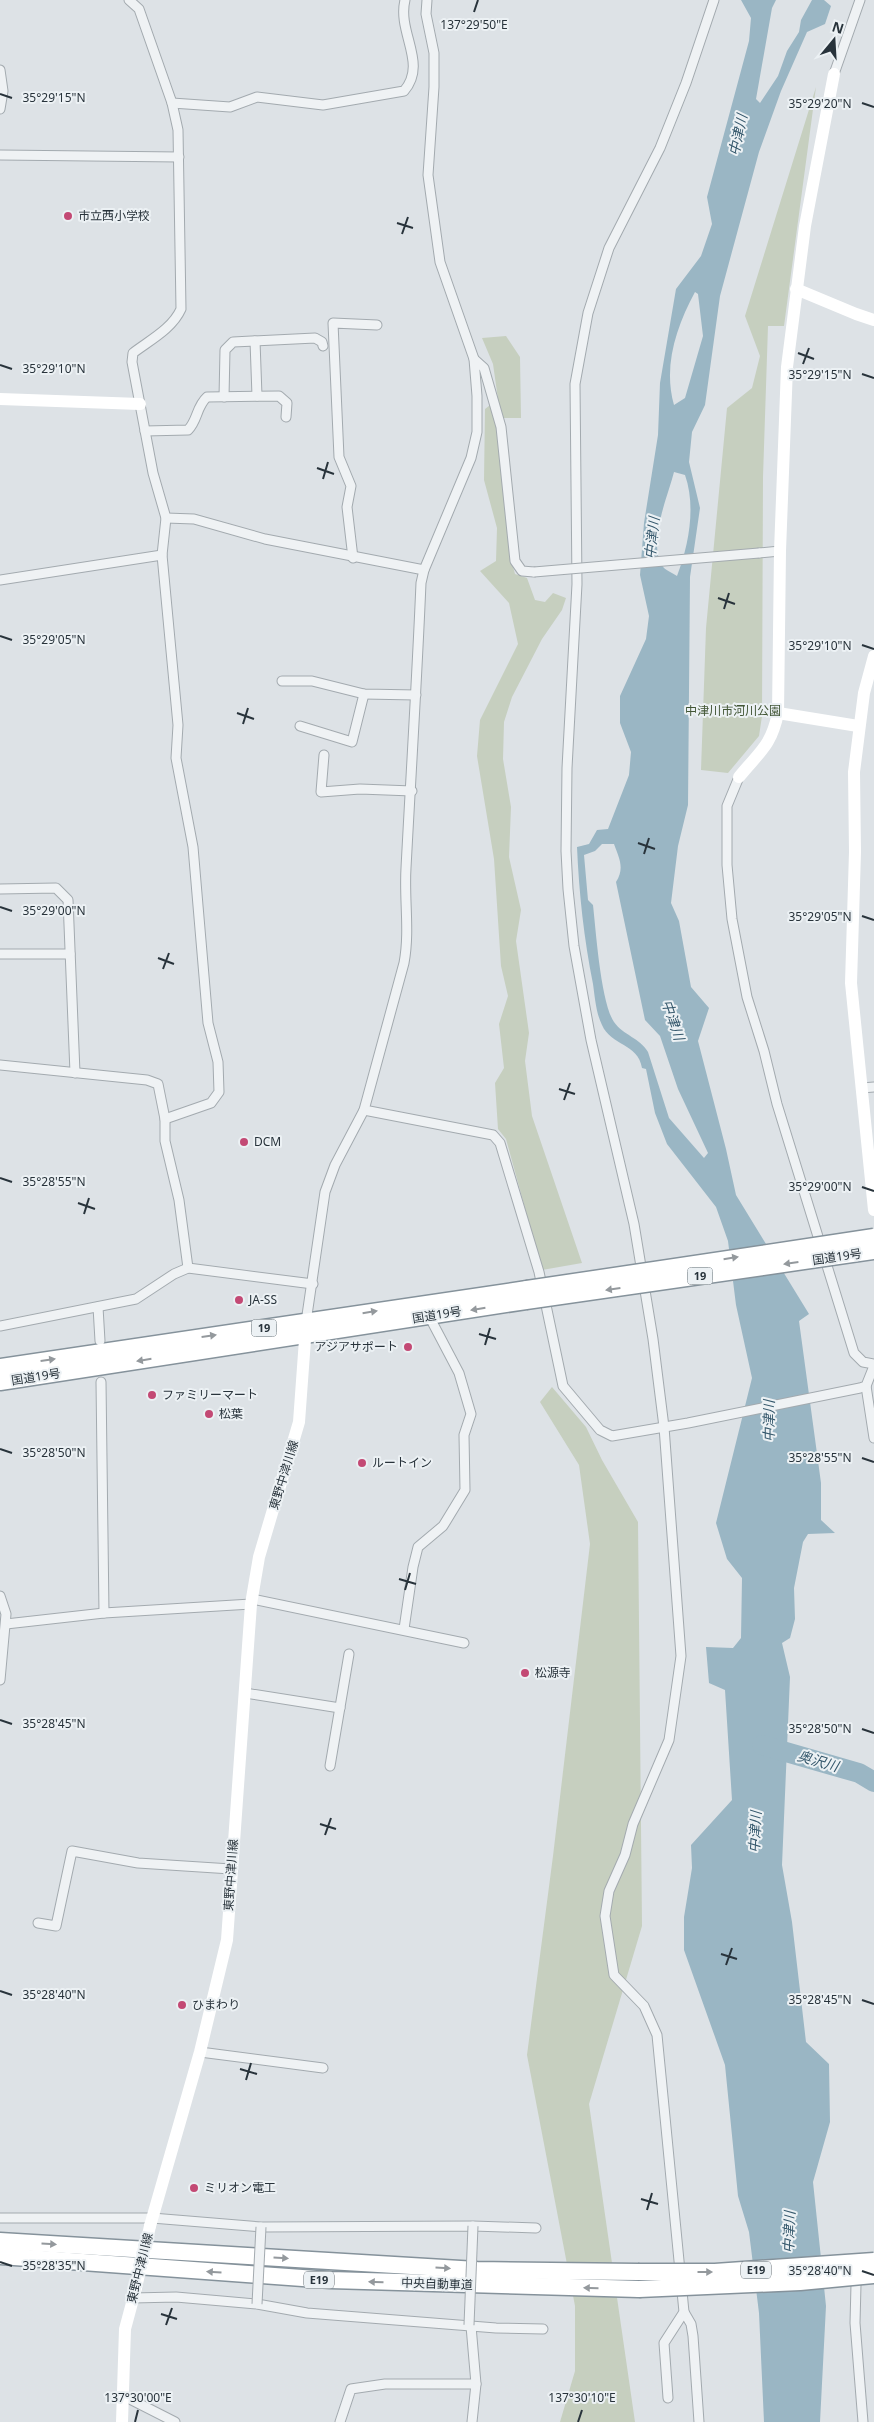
<svg xmlns="http://www.w3.org/2000/svg" width="874" height="2422" viewBox="0 0 874 2422" font-family="'Noto Sans','Noto Sans JP',sans-serif">
  <rect width="100%" height="100%" fill="#dde2e6"/>
  <!-- green -->
  <g fill="#c6cfbf">
    <path d="M816,87L784,326H768L763,477L762,716L759,736L728,773L701,770L706,628L727,408L752,388L760,356L745,316Z"/>
    <path d="M506,336L520,357L521,418H504L498,428L512,563L515,574L527,578L535,600L545,602L553,593L566,598L562,610L542,639L512,697L504,722L503,759L511,807L509,857L521,910L516,941L529,1033L525,1061L532,1116L582,1263L542,1270L506,1139L498,1129L495,1083L504,1068L499,1024L508,996L501,966L494,859L477,756L480,720L518,644L509,603L480,571L496,561L497,528L484,480L485,409L498,399L493,364L482,338Z"/>
    <path d="M552,1387L586,1427L602,1460L638,1522L642,1926L589,2104L635,2422H560L575,2371V2306L527,2055L553,1856L590,1544L579,1465L540,1402Z"/>
  </g>
  <!-- water -->
  <path fill="#9ab6c4" fill-rule="evenodd" d="M741,0H776L772,8L756,99L760,103L778,76L787,51L799,32L801,20L812,0H824L831,6L825,24L807,32L781,91L759,152L720,296L705,405L692,432L689,462L700,508L690,577L688,805L678,846L671,903L679,921L691,987L709,1008L698,1041L726,1149L736,1195L809,1314L799,1321L821,1483V1520L835,1533L808,1534L803,1542L794,1588L795,1619L790,1638L782,1643L790,1677L782,1865L792,1922L806,2042L829,2064L830,2122L813,2182L826,2306L820,2422H764L759,2313L749,2232L738,2196L725,2065L684,1950V1917L692,1868L691,1845L732,1800L725,1690L709,1683L706,1647L733,1648L741,1638L742,1578L727,1559L716,1523L752,1378L736,1305L728,1241L716,1207L667,1144L655,1113L646,1069L642,1068C638,1043 611,1046 602,1025C596,1013 595,998 593,984C584,939 579,893 577,847L589,844L597,830L608,829L629,775L631,752L620,723V696L646,639L649,616L640,575L644,523L658,435L660,383L676,289L701,256L712,224L707,197L749,41L751,18ZM695,292L698,294L703,336L685,398L674,405C663,367 676,327 695,292ZM674,472L685,475C696,506 689,545 677,576C673,573 667,571 664,568C646,546 668,496 674,472ZM602,844H614C619,858 625,868 616,882L645,1020L660,1036L678,1089L708,1153L704,1158L669,1118L648,1052C640,1038 623,1035 614,1022C601,1003 596,932 593,905L588,900L584,855L595,851Z"/>
  <g fill="none" stroke-linecap="round" stroke-linejoin="round">
    <!-- river -->
    <path stroke="#9ab6c4" stroke-width="20" d="M762,1745L859,1773L874,1782"/>
    <!-- street casing -->
    <g stroke="#a3aaaf" stroke-width="11">
      <g id="street">
        <path d="M129,0L139,9L172,103L178,130L181,309C172,329 150,340 133,353L132,362L153,473L166,518L162,555L178,725L176,758L193,847L208,1023L218,1062L219,1092L211,1103L165,1119"/>
        <path d="M0,70L3,91L0,109"/>
        <path d="M834,74L860,0"/>
        <path d="M172,103L230,107L257,97L323,105L404,91C428,63 397,33 405,0"/>
        <path d="M0,155L179,157"/>
        <path d="M255,341L257,396"/>
        <path d="M474,359L484,368L501,427L515,561L522,571L534,572"/>
        <path d="M224,397L225,350L233,342L315,338L322,342L323,346"/>
        <path d="M145,431L188,430C198,420 196,407 207,397L279,396L287,403L286,417"/>
        <path d="M166,518L194,519L265,539L424,570"/>
        <path d="M759,553L780,551"/>
        <path d="M353,558L347,507L351,486L339,457L333,323L377,325"/>
        <path d="M0,580L162,555"/>
        <path d="M282,681H312L364,694L416,695"/>
        <path d="M300,726L352,742L364,694"/>
        <path d="M324,755L321,792L360,789L412,791"/>
        <path d="M739,777L727,806V865L732,919L747,997L764,1051L777,1104L854,1353L863,1362L874,1364"/>
        <path d="M0,889L56,888L68,900L75,1073"/>
        <path d="M0,954H70"/>
        <path d="M0,1065L147,1080L158,1084L165,1119V1141L179,1200L188,1268"/>
        <path d="M862,1088L874,1087"/>
        <path d="M364,1110L493,1135L500,1143L539,1272L563,1386L600,1430L612,1436L688,1423L860,1388L866,1386L874,1366"/>
        <path d="M98,1307L100,1341"/>
        <path d="M306,1322L325,1192L335,1165L364,1110L404,963C410,931 404,900 406,868C411,773 417,678 421,583L424,570L471,458L477,432V396L474,359L440,262L428,175L434,87V53L426,14L427,0"/>
        <path d="M0,1326L136,1299L174,1274L188,1268L313,1284"/>
        <path d="M101,1382L104,1613"/>
        <path d="M866,1386L874,1438"/>
        <path d="M0,1596L6,1614L0,1680"/>
        <path d="M252,1599L464,1643"/>
        <path d="M6,1624L104,1613L251,1604"/>
        <path d="M404,1629L413,1567L418,1547L443,1526L465,1490L464,1435L471,1414L459,1373L429,1316"/>
        <path d="M245,1693L340,1708"/>
        <path d="M330,1766L349,1654"/>
        <path d="M38,1923L56,1926L72,1851L138,1863L231,1869"/>
        <path d="M200,2052L323,2068"/>
        <path d="M0,2218H152L261,2227L473,2226L536,2228"/>
        <path d="M856,2285L855,2323L863,2422"/>
        <path d="M133,2298L176,2297L257,2304L307,2313L496,2328L543,2329"/>
        <path d="M684,2312L691,2324L693,2336L699,2422"/>
        <path d="M471,2326L476,2384L472,2422"/>
        <path d="M122,2395L175,2422"/>
        <path d="M668,2398L664,2343L684,2312L657,2035L644,2006L614,1975L605,1916L609,1891L625,1855L633,1824L669,1740L681,1656L664,1427L653,1339L634,1224L591,1040L574,946L568,889L566,851L567,768L577,584L575,384L588,313L609,248L660,148L686,83L714,0"/>
        <path d="M340,2422L351,2389L385,2384H476"/>
      </g>
    </g>
    <!-- highway casing -->
    <g stroke="#85929b" stroke-width="19">
      <g id="highway">
        <path d="M0,1367L527,1289"/>
        <path d="M0,1382L526,1301"/>
        <path d="M0,2241L477,2270L638,2272"/>
        <path d="M0,2256L330,2280L639,2289"/>
      </g>
    </g>
    <!-- street -->
    <use href="#street" stroke="#eff2f4" stroke-width="9"/>
    <!-- secondary -->
    <g stroke="#fff" stroke-width="12">
      <path d="M796,289L856,314L874,320"/>
      <path d="M0,399L140,404"/>
      <path d="M874,656L864,693L854,772L855,852L851,983L874,1210"/>
      <path d="M778,713L858,726"/>
      <path d="M739,777C759,752 771,747 778,713L780,551L787,367L805,226L834,74"/>
      <path d="M150,2226L200,2052L227,1940L251,1604L259,1557L299,1422L306,1326"/>
      <path d="M122,2422L125,2329L136,2288"/>
    </g>
    <!-- highway -->
    <use href="#highway" stroke="#fff" stroke-width="16"/>
    <!-- street-bridge casing -->
    <g stroke="#a3aaaf" stroke-width="11" stroke-linecap="butt">
      <g id="street-bridge">
        <path d="M534,572L759,553"/>
        <path d="M257,2304L261,2227"/>
        <path d="M469,2325L473,2226"/>
      </g>
    </g>
    <!-- highway-bridge casing -->
    <g stroke="#85929b" stroke-width="19" stroke-linecap="butt">
      <g id="highway-bridge">
        <path d="M527,1289L874,1237"/>
        <path d="M526,1301L874,1251"/>
        <path d="M638,2272H715L874,2261"/>
        <path d="M639,2289L800,2282L874,2275"/>
      </g>
    </g>
    <!-- street-bridge -->
    <use href="#street-bridge" stroke="#eff2f4" stroke-width="9"/>
    <!-- secondary-bridge -->
    <path stroke="#fff" stroke-width="12" d="M136,2288L150,2226"/>
    <!-- highway-bridge -->
    <use href="#highway-bridge" stroke="#fff" stroke-width="16"/>
  </g>
  <!-- one-way arrows -->
  <defs><path id="oneway-solid" d="M-6-.8H1V-3.2L6.5 0L1 3.2V.8H-6Z" transform="scale(1.25)"/></defs>
  <g fill="#94999d">
    <use href="#oneway-solid" transform="translate(731 1258) rotate(-9)"/>
    <use href="#oneway-solid" transform="translate(791 1263) rotate(172)"/>
    <use href="#oneway-solid" transform="translate(613 1289) rotate(172)"/>
    <use href="#oneway-solid" transform="translate(478 1309) rotate(171)"/>
    <use href="#oneway-solid" transform="translate(370 1312) rotate(-9)"/>
    <use href="#oneway-solid" transform="translate(209 1336) rotate(-8)"/>
    <use href="#oneway-solid" transform="translate(48 1360) rotate(-8)"/>
    <use href="#oneway-solid" transform="translate(144 1360) rotate(171)"/>
    <use href="#oneway-solid" transform="translate(49 2244) rotate(3)"/>
    <use href="#oneway-solid" transform="translate(281 2258) rotate(4)"/>
    <use href="#oneway-solid" transform="translate(443 2268) rotate(3)"/>
    <use href="#oneway-solid" transform="translate(214 2272) rotate(-176)"/>
    <use href="#oneway-solid" transform="translate(705 2272)"/>
    <use href="#oneway-solid" transform="translate(376 2282) rotate(-178)"/>
    <use href="#oneway-solid" transform="translate(591 2288) rotate(-179)"/>
  </g>
  <!-- ticks -->
  <path fill="none" stroke="#28333b" stroke-width="2" d="M474,12L478,0M0,94L12,98M862,103L874,107M397,223L413,228M402,234L408,217M798,353L814,359M803,364L809,348M0,365L12,369M862,374L874,378M317,468L334,474M323,479L328,462M718,598L735,604M724,609L729,593M0,636L12,640M862,645L874,649M237,713L254,719M243,724L248,708M638,843L655,849M644,854L649,838M0,907L12,911M862,916L874,920M158,958L174,964M163,969L169,953M559,1089L575,1094M564,1100L570,1083M0,1178L12,1182M862,1187L874,1191M78,1203L95,1209M84,1214L89,1198M479,1334L496,1339M485,1345L490,1328M0,1449L12,1453M862,1458L874,1462M399,1579L416,1584M405,1590L410,1573M0,1720L12,1724M862,1729L874,1733M320,1824L336,1829M325,1835L331,1818M721,1954L737,1959M726,1965L732,1948M0,1991L12,1995M862,2000L874,2004M240,2069L257,2074M246,2080L251,2063M641,2199L658,2204M647,2210L652,2193M0,2262L12,2266M862,2271L874,2275M161,2314L177,2319M166,2325L172,2308M135,2422L138,2410M578,2422L582,2410"/>
  <!-- markers -->
  <g fill="#c34974" stroke="#ecf1f4" stroke-width="2">
    <circle cx="68" cy="216" r="5"/>
    <circle cx="244" cy="1142" r="5"/>
    <circle cx="239" cy="1300" r="5"/>
    <circle cx="408" cy="1347" r="5"/>
    <circle cx="152" cy="1395" r="5"/>
    <circle cx="209" cy="1414" r="5"/>
    <circle cx="362" cy="1463" r="5"/>
    <circle cx="525" cy="1673" r="5"/>
    <circle cx="182" cy="2005" r="5"/>
    <circle cx="194" cy="2188" r="5"/>
  </g>
  <g text-anchor="middle" stroke-width="4" stroke-linejoin="round" paint-order="stroke">
    <!-- shield labels -->
    <g fill="#ecf1f4" stroke="#636c72" stroke-width="1">
      <rect x="687.5" y="1267.5" width="25" height="17" rx="4"/>
      <rect x="251.5" y="1319.5" width="25" height="17" rx="4"/>
      <rect x="741" y="2261.5" width="30" height="17" rx="4"/>
      <rect x="304" y="2271.5" width="30" height="17" rx="4"/>
    </g>
    <g font-size="11" font-weight="bold" fill="#28333b">
      <text x="700" y="1280">19</text>
      <text x="264" y="1332">19</text>
      <text x="756" y="2274">E19</text>
      <text x="319" y="2284">E19</text>
    </g>
    <!-- poi labels -->
    <g font-size="12" fill="#28333b" stroke="#ecf1f4" text-anchor="start">
      <text x="78" y="220">市立西小学校</text>
      <text x="254" y="1146">DCM</text>
      <text x="249" y="1304">JA-SS</text>
      <text x="398" y="1351" text-anchor="end">アジアサポート</text>
      <text x="162" y="1399">ファミリーマート</text>
      <text x="219" y="1418">松葉</text>
      <text x="372" y="1467">ルートイン</text>
      <text x="535" y="1677">松源寺</text>
      <text x="192" y="2009">ひまわり</text>
      <text x="204" y="2192">ミリオン電工</text>
    </g>
    <!-- park labels -->
    <g font-size="12" fill="#425636" stroke="#ecf1f4">
      <text x="733" y="715">中津川市河川公園</text>
    </g>
    <!-- street labels -->
    <g font-size="12" fill="#28333b" stroke="#ecf1f4">
      <text transform="translate(837 1257) rotate(-8)" y="4">国道19号</text>
      <text transform="translate(437 1315) rotate(-9)" y="4">国道19号</text>
      <text transform="translate(36 1377) rotate(-9)" y="4">国道19号</text>
      <text transform="translate(284 1475) rotate(-73)" y="4">東野中津川線</text>
      <text transform="translate(231 1875) rotate(-86)" y="4">東野中津川線</text>
      <text transform="translate(140 2268) rotate(-76)" y="4">東野中津川線</text>
      <text transform="translate(437 2284) rotate(2)" y="4">中央自動車道</text>
    </g>
    <!-- water labels -->
    <g font-size="14" font-style="italic" fill="#35586c" stroke="#ecf1f4">
      <text transform="translate(738 135) rotate(-78)" y="5">中津川</text>
      <text transform="translate(652 538) rotate(-84)" y="5">中津川</text>
      <text transform="translate(673 1020) rotate(71)" y="5">中津川</text>
      <text transform="translate(769 1421) rotate(-90)" y="5">中津川</text>
      <text transform="translate(818 1761) rotate(16)" y="5">奥沢川</text>
      <text transform="translate(755 1832) rotate(-87)" y="5">中津川</text>
      <text transform="translate(789 2232) rotate(-88)" y="5">中津川</text>
    </g>
  </g>
  <g font-size="12" text-anchor="middle" fill="#28333b" stroke="#ecf1f4" stroke-width="4" stroke-linejoin="round" paint-order="stroke">
    <text x="474" y="29">137°29'50"E</text>
    <text x="54" y="102">35°29'15"N</text>
    <text x="820" y="108">35°29'20"N</text>
    <text x="54" y="373">35°29'10"N</text>
    <text x="820" y="379">35°29'15"N</text>
    <text x="54" y="644">35°29'05"N</text>
    <text x="820" y="650">35°29'10"N</text>
    <text x="54" y="915">35°29'00"N</text>
    <text x="820" y="921">35°29'05"N</text>
    <text x="54" y="1186">35°28'55"N</text>
    <text x="820" y="1191">35°29'00"N</text>
    <text x="54" y="1457">35°28'50"N</text>
    <text x="820" y="1462">35°28'55"N</text>
    <text x="54" y="1728">35°28'45"N</text>
    <text x="820" y="1733">35°28'50"N</text>
    <text x="54" y="1999">35°28'40"N</text>
    <text x="820" y="2004">35°28'45"N</text>
    <text x="54" y="2270">35°28'35"N</text>
    <text x="820" y="2275">35°28'40"N</text>
    <text x="138" y="2402">137°30'00"E</text>
    <text x="582" y="2402">137°30'10"E</text>
  </g>
  <!-- north arrow -->
  <g transform="translate(834 40) rotate(18)" stroke="#ecf1f4" stroke-width="4" paint-order="stroke">
  <path d="M0-4L9 19L0 12L-9 19Z" fill="#28333b"/>
  <text y="-8" font-size="14" font-weight="bold" text-anchor="middle" fill="#28333b">N</text>
  </g>
</svg>
